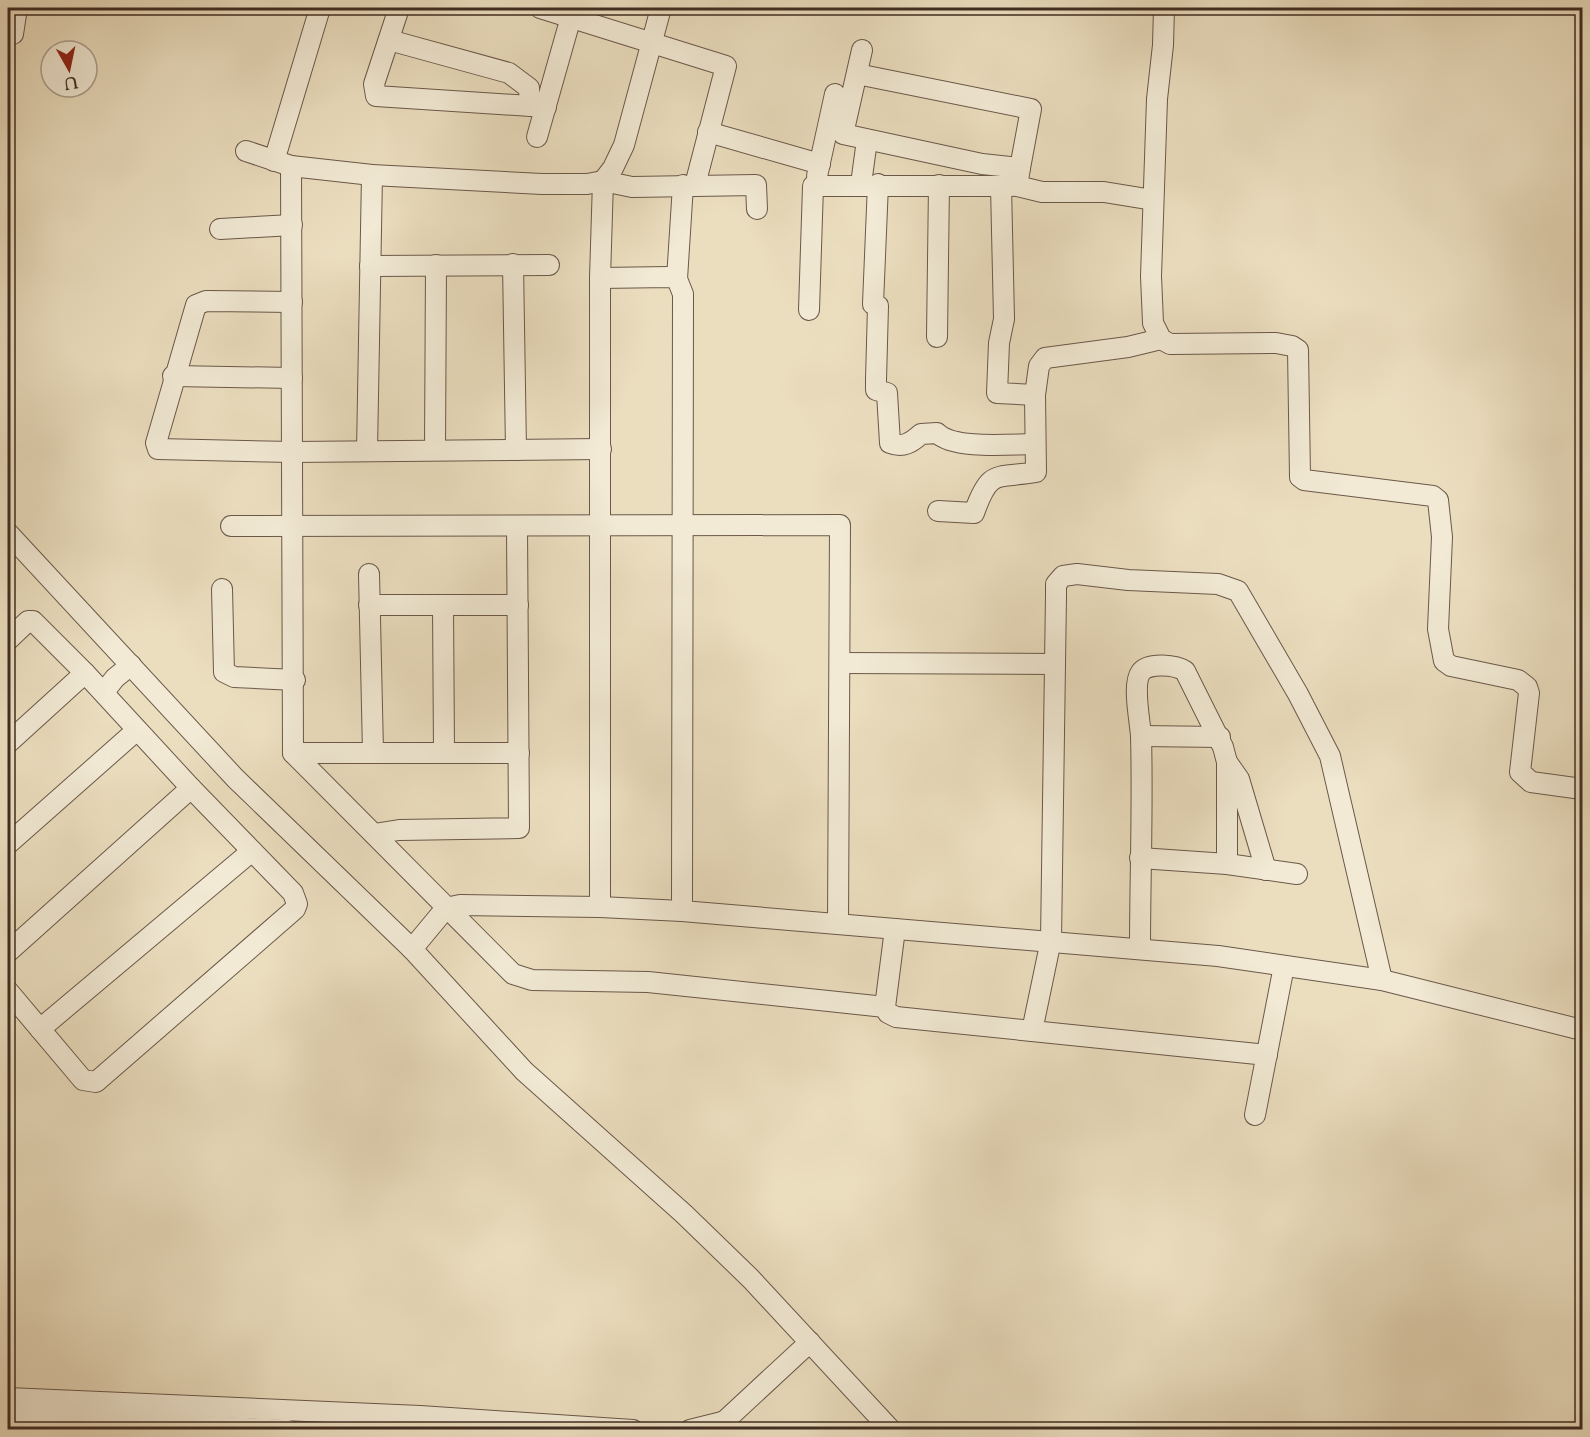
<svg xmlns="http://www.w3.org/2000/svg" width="1590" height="1437" viewBox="0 0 1590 1437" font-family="'Sorts Mill Goudy',serif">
  <rect width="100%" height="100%" fill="#ebdebf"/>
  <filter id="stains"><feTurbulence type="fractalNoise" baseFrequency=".00333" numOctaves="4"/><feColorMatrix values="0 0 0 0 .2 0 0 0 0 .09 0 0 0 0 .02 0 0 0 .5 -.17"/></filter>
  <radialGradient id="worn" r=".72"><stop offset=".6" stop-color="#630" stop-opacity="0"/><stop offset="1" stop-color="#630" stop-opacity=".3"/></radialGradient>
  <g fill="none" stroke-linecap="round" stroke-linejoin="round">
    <!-- minor casing -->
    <g stroke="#6b584a" stroke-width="22">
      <g id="minor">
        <path d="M399,8L374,84L376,96L546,107"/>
        <path d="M540,8L726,66L695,185"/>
        <path d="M1164,8L1163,45L1157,99L1151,276L1153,323L1161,339L1170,344L1276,343L1292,346L1298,350L1300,477L1304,480L1433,496L1438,500L1442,537L1438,629L1444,661L1451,666L1518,680L1527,687L1529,693L1520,772L1531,782L1582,789"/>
        <path d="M13,34L17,8"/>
        <path d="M389,40L509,73L529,88L530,106"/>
        <path d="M862,50L843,134L982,164L1020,168L1017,186L1042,192H1104L1153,200"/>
        <path d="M857,74L1031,109L1020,168"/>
        <path d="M708,132L820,164"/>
        <path d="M537,137L571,17"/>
        <path d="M246,151L291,166L372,175L542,184H587L603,181L632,187L756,185L757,209"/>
        <path d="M274,161L320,8"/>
        <path d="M291,166L293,753L513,974L532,980L648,982L885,1007"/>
        <path d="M817,176L835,94"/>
        <path d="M861,184L867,140"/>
        <path d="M878,184L873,304L878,306L876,380V390L887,393L890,443C903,448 911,443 921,434L937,433C954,450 1012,444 1035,444"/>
        <path d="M220,229L292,225"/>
        <path d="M513,264L516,450"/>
        <path d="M370,266L549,265"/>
        <path d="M600,278L669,277L677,279L683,294L682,911"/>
        <path d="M677,279L683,185"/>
        <path d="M292,302L206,301L196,305L156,443L158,449L293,452L601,449"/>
        <path d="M809,310L813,186H1012"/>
        <path d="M937,337L939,185"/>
        <path d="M173,376L292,378"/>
        <path d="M1035,395L1039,366L1045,358L1128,347L1161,339"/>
        <path d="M435,450L436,265"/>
        <path d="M367,451L372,175"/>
        <path d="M938,511L974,513C990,468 995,479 1036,472L1035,395L997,393L999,343L1004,319L1001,186"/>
        <path d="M231,526L840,525L838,923"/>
        <path d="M8,533L235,778L412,949L524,1071L684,1214L751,1279L891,1430"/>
        <path d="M369,574L373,752"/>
        <path d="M222,589L224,672L234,677L295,680"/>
        <path d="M369,605H518"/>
        <path d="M443,605L444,752"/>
        <path d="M8,640L28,621H33L85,673"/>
        <path d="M840,663L1055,664"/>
        <path d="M104,692L115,678L131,665"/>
        <path d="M1141,736L1220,737"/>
        <path d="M8,743L85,673L191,788L293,893L297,904L295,909L96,1082L83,1080L8,991"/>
        <path d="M293,753H519"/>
        <path d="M1227,762L1239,779L1266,870"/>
        <path d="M374,834L399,830L519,828L517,527"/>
        <path d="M8,844L137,730"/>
        <path d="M1140,858L1227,864L1297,874"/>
        <path d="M600,907V278L603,181L613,168L624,145L661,8"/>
        <path d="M895,929L885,1007L888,1013L896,1017L1032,1031"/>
        <path d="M1140,948C1140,878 1143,806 1141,736C1140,720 1132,684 1141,672C1149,662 1176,665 1185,671L1223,747L1227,762V864"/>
        <path d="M412,949L446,908L460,905L600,907L682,911L1218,956L1382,980L1582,1030"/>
        <path d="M8,952L191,788"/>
        <path d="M40,1029L252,851"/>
        <path d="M1267,1055L1032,1031L1051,940L1056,595V584L1063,576L1077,574L1128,580L1218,584L1238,591L1298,694L1330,756L1382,980"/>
        <path d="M1255,1115L1284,966"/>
        <path d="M8,1398L420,1416L633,1430"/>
        <path d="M8,1416L288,1430"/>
        <path d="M690,1430L722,1422"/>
        <path d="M715,1430L810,1342"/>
      </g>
    </g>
    <!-- minor -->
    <use href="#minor" stroke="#f2ead5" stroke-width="20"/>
  </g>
  <!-- margin -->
  <rect width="1590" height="1437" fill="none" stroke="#ebdebf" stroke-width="30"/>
  <rect x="9" y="9" width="1572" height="1419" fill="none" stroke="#402c23" stroke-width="3"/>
  <rect x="15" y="15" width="1560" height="1407" fill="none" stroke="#402c23" stroke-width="1.5"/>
  <!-- north arrow -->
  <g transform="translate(69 69) rotate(171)"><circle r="28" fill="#f2ead5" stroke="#ab9e8e" stroke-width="1.5"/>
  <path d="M0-4.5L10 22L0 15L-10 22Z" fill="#8f2418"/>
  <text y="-9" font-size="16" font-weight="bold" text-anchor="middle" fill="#402c23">U</text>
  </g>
  <rect width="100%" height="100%" filter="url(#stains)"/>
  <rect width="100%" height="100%" fill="url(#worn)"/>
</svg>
